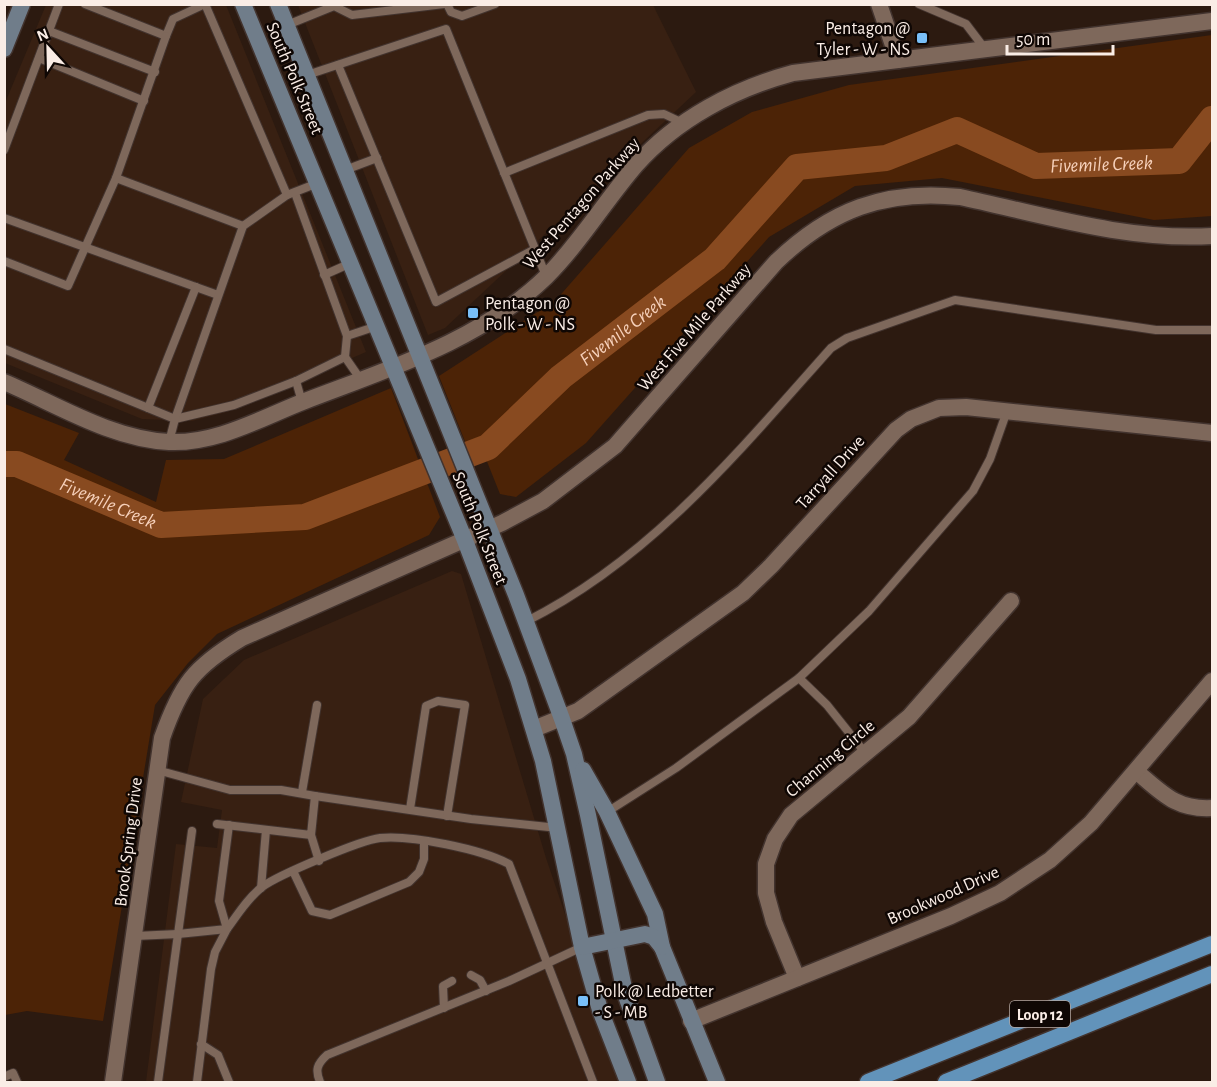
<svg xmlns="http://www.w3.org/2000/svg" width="1217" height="1087" viewBox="0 0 1217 1087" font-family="'Alegreya Sans',sans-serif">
  <rect width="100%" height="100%" fill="#2c1a10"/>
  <!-- built -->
  <g fill="#382012">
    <path d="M46,5H226L366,352L227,412L192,421L142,419L5,363V103Z"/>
    <path d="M298,5H653L696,92L445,328L428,335Z"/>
    <path d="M452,571L461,574L546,858L622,1082H146L176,844L217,848L222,810L181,802L203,699L244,660Z"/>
  </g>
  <!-- green -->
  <g fill="#4c2306">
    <path d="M1212,35V216L1154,220L942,178L855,186L769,237L586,443L516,497L500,494L478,439L468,449L439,376L556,300L689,148L752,112L849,85Z"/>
    <path d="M391,388L440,517L429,535L217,634L188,663L155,705L103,1021L27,1011L5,1015V404L79,433L64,460L156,502L166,460L224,459Z"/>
  </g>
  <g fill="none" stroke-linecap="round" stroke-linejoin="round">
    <!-- river -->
    <path stroke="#884a20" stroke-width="26" id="s1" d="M4,464H17L161,525L305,517L488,447L561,377L715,259L797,167L886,158L957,130L1036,166L1179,161L1212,119"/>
    <!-- service casing -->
    <g stroke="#42332e" stroke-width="10">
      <g id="service">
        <path d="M85,4L166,36L173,19L205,4"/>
        <path d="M205,4L287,195"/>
        <path d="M447,4L451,12L462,16L495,4"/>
        <path d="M919,4L966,24L985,49"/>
        <path d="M287,25L334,6L352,15L444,4"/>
        <path d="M49,31L155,72"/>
        <path d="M39,58L144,101"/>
        <path d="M338,65L436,302L535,249"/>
        <path d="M307,75L446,29L546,276"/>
        <path d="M4,150L59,4"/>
        <path d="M345,170L377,158"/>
        <path d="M504,173L648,115L664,114L683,123"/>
        <path d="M116,178L243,226"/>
        <path d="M4,218L218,295"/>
        <path d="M4,261L68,286L116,178L166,36"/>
        <path d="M324,275L351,263"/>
        <path d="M347,336L377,326"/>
        <path d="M4,349L175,419L234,405L296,381L345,357L347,336L295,193"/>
        <path d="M345,357L361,380"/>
        <path d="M296,381L302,402"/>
        <path d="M148,408L196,287"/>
        <path d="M169,442L175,419L243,226L287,195L318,183"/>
        <path d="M527,621C651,559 740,450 831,348L847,338L955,300L1156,330H1212"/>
        <path d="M799,678L827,705L866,754"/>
        <path d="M157,770L230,790H281L315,796L471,819L558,828"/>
        <path d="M302,792L317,705"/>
        <path d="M410,809L426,706L438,701L465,705L447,816"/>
        <path d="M607,812L676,768L799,678L869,611L973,491L990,459L1007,411"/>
        <path d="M217,824L311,835L315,796"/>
        <path d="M192,831L178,934L227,929C238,914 248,898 262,887C278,875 361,840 380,838C412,835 481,849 509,864L593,1082"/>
        <path d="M311,835L319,861"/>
        <path d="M293,871L312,911L330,915L409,882L419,872L424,859V841"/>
        <path d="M261,888L266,830"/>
        <path d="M135,936L178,934L158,1082"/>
        <path d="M471,975L480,980L486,991"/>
        <path d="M444,1008L443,986L452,981"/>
        <path d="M201,1044L218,1055L229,1082"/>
        <path d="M4,1077L13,1073L17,1082"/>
        <path d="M197,1082L211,969L215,952L227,929L219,901L229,825"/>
        <path d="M320,1082C315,1070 317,1064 327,1055L509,981L582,947"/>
      </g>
    </g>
    <!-- minor casing -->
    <g stroke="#42332e" stroke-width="19">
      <g id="minor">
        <path d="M534,729L578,711L743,593L771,566L896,430L911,419L939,408L966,407L1212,433"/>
        <path d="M1136,771C1162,793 1176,810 1212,808"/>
        <path d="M797,978L774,922L766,893V864L775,839L791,815L909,717L1011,601"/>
        <path d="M691,1021L951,916L1000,893L1050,860L1091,823L1212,681"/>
        <path d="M113,1082L162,738C181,684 194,667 242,638L502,523L543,501L615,446L776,262C830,210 885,189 960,197C1044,215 1126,241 1212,236"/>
      </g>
    </g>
    <!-- tertiary casing -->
    <g stroke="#42332e" stroke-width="19">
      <g id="tertiary">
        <path d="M879,4L898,60"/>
        <path d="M4,382C56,404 111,439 169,442C217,444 261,418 305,401C388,369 480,341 546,277C580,243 605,201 636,165C677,119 734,89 793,73L1212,21"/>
      </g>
    </g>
    <!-- secondary casing -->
    <g stroke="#42332e" stroke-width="19">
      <g id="secondary">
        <path d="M243,4L464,538L518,679L543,761L582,947L600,1010L628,1082"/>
        <path d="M278,4L516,595L562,719L574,754L588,815L625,993L657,1082"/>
        <path d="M4,49L22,4"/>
        <path d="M583,770L607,812L655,914L662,947L717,1082"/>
        <path d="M582,947L645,934L654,937L662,947"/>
      </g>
    </g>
    <!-- primary casing -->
    <g stroke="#42332e" stroke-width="19">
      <g id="primary">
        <path d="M868,1082L1212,944"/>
        <path d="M946,1082L1212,974"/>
      </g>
    </g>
    <!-- service -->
    <use href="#service" stroke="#7e685b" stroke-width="8"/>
    <!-- minor -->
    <use href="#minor" stroke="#7e685b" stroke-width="16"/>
    <!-- tertiary -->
    <use href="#tertiary" stroke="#7e685b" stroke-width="16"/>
    <!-- secondary -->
    <use href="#secondary" stroke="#707d8a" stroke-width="16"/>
    <!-- primary -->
    <use href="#primary" stroke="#6293ba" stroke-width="16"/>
  </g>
  <!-- markers -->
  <g fill="#79bff8" stroke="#0f0704" stroke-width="2">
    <rect x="916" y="32" width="12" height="12" rx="3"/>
    <rect x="467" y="307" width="12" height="12" rx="3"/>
    <rect x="577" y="995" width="12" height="12" rx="3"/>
  </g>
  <g text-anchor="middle" stroke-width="5" stroke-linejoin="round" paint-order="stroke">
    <!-- shield labels -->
    <rect fill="#0f0704" stroke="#b4a8a2" stroke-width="1.5" x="1010" y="1001" width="60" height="26" rx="4.5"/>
    <g font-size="16" font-weight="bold" fill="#faede6">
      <text x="1040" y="1020">Loop 12</text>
    </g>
    <!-- poi labels -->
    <g font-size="18" fill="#faede6" stroke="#0f0704" text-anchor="start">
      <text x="910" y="34" text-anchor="end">Pentagon @<tspan x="910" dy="21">Tyler - W - NS</tspan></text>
      <text x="485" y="309">Pentagon @<tspan x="485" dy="21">Polk - W - NS</tspan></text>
      <text x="595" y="997">Polk @ Ledbetter<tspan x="595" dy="21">- S - MB</tspan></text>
    </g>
    <!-- street labels -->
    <g font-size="18" fill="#faede6" stroke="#0f0704">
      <text transform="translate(295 78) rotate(67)" y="6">South Polk Street</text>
      <text transform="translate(581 203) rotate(-49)" y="6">West Pentagon Parkway</text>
      <text transform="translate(694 327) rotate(-49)" y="6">West Five Mile Parkway</text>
      <text transform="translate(830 472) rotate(-48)" y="6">Tarryall Drive</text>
      <text transform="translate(480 528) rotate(68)" y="6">South Polk Street</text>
      <text transform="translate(830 758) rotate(-40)" y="6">Channing Circle</text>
      <text transform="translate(128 842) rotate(-83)" y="6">Brook Spring Drive</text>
      <text transform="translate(943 895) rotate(-24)" y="6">Brookwood Drive</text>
    </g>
    <!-- water labels -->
    <g font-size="20" font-style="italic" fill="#f6d0ba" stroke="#0f0704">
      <text dy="7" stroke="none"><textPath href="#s1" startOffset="1246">Fivemile Creek</textPath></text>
      <text dy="7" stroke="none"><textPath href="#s1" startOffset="688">Fivemile Creek</textPath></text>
      <text dy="7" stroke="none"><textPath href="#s1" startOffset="112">Fivemile Creek</textPath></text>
    </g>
  </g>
  <!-- border -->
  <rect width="1217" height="1087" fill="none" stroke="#faede6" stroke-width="12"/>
  <!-- north arrow -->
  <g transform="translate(48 48) rotate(338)" stroke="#0f0704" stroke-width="4.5" paint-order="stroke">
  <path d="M0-4.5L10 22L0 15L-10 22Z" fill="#faede6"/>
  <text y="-9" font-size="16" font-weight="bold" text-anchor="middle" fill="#faede6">N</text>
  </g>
  <!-- scale -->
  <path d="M1007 45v9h106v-9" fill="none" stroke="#faede6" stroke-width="3"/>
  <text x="1016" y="45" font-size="18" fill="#faede6" stroke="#0f0704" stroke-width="4.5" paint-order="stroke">50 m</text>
</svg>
